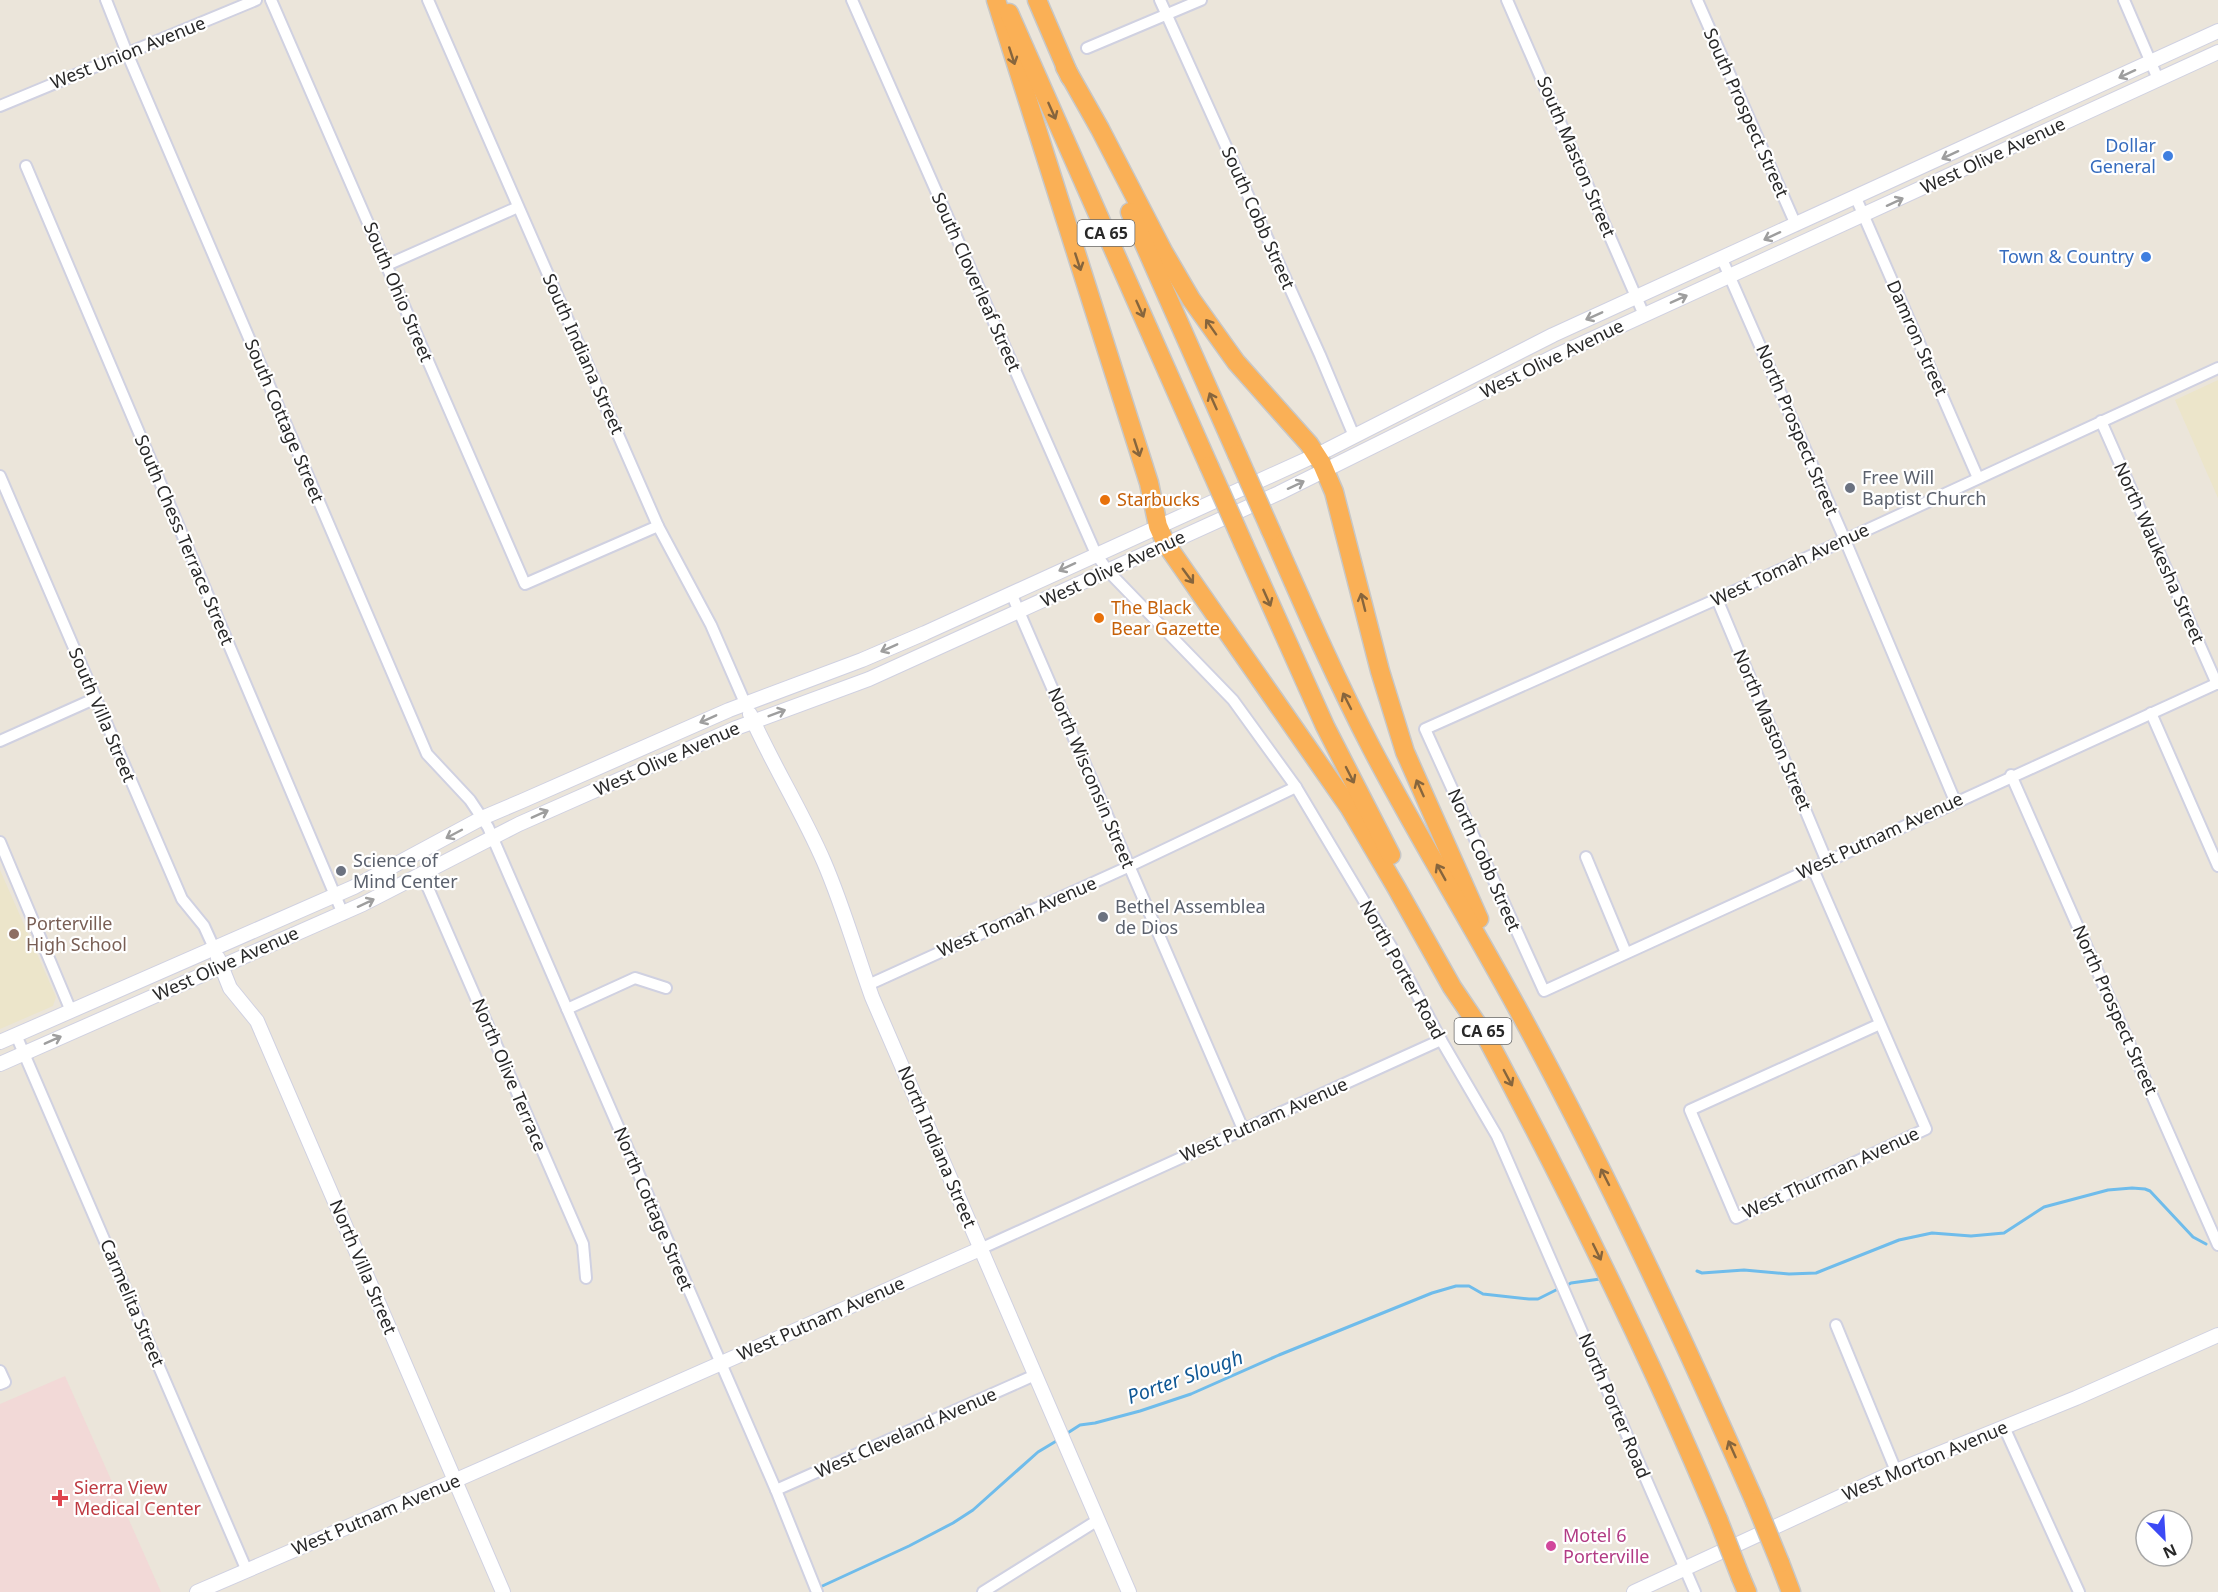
<svg xmlns="http://www.w3.org/2000/svg" width="2218" height="1592" viewBox="0 0 2218 1592" font-family="'Noto Sans',sans-serif">
  <rect width="100%" height="100%" fill="#ebe5da"/>
  <!-- education -->
  <g fill="#ece5ca">
    <path d="M2218,380V498L2175,400Z"/>
    <path d="M0,870L56,997L53,1006L0,1029Z"/>
  </g>
  <!-- medical -->
  <path fill="#f2d9d7" d="M65,1376L161,1592H0V1404Z"/>
  <g fill="none" stroke-linecap="round" stroke-linejoin="round">
    <!-- stream -->
    <g stroke="#6fbceb" stroke-width="3">
      <path d="M1697,1271L1702,1273L1744,1270L1789,1274L1816,1273L1899,1240L1932,1233L1971,1236L2004,1233L2044,1207L2108,1190L2132,1188L2145,1189L2150,1191L2193,1237L2206,1244"/>
      <path d="M1566,1286L1571,1283L1600,1279"/>
      <path d="M1066,1434L1080,1425L1095,1423L1140,1411L1191,1394L1279,1355L1432,1293L1456,1286H1469L1483,1294L1529,1299H1538L1560,1288"/>
      <path d="M818,1588L909,1546L953,1523L973,1510L1038,1452L1058,1440"/>
    </g>
    <!-- street casing -->
    <g stroke="#d0d1e1" stroke-width="14">
      <g id="street">
        <path d="M106,0L127,53L427,754L470,800L488,827L776,1490L817,1592"/>
        <path d="M271,0L525,584L658,526"/>
        <path d="M428,0L658,526L711,625L745,703"/>
        <path d="M852,0L1096,554L1108,571L1233,700L1296,787L1395,953L1441,1040L1497,1136L1695,1592"/>
        <path d="M1160,0L1320,355L1354,436"/>
        <path d="M1507,0L1644,315"/>
        <path d="M1697,0L1796,225"/>
        <path d="M2124,0L2158,79"/>
        <path d="M1087,48L1201,0"/>
        <path d="M0,106L256,0"/>
        <path d="M26,166L343,914"/>
        <path d="M1856,198L1978,478"/>
        <path d="M1722,259L1845,540L1955,801"/>
        <path d="M387,265L518,207"/>
        <path d="M2218,368L1717,599L1425,729L1544,991C1768,887 1993,785 2218,683"/>
        <path d="M2101,421L2217,684"/>
        <path d="M0,476L182,899L204,926L214,948"/>
        <path d="M1011,593L1243,1129"/>
        <path d="M1717,599L1827,862"/>
        <path d="M2151,713L2218,866"/>
        <path d="M0,741L94,699"/>
        <path d="M2011,775L2218,1245"/>
        <path d="M0,842L71,1011"/>
        <path d="M1586,857L1626,953"/>
        <path d="M1813,869L1926,1129L1736,1218L1690,1110L1880,1024"/>
        <path d="M422,874L583,1244L586,1278"/>
        <path d="M868,985L1130,866L1296,787"/>
        <path d="M567,1009L635,978L666,988"/>
        <path d="M16,1035L247,1571"/>
        <path d="M980,1249L1441,1040"/>
        <path d="M1836,1325L1896,1471"/>
        <path d="M0,1371L5,1382L0,1384"/>
        <path d="M2004,1427L2079,1592"/>
        <path d="M776,1490L1035,1375"/>
        <path d="M983,1592L1098,1520"/>
      </g>
    </g>
    <!-- secondary casing -->
    <g stroke="#d0d1e1" stroke-width="16">
      <g id="secondary">
        <path d="M750,714C772,764 802,811 824,862C843,906 856,952 872,997L1129,1592"/>
        <path d="M218,958L230,988L257,1021L503,1592"/>
        <path d="M0,1042L354,887L482,818L522,801L729,710L862,660L925,633L1327,450L1553,335L2218,31"/>
        <path d="M0,1064L363,904L519,824L736,728L869,679L1279,493L1557,355L2218,52"/>
        <path d="M197,1592L454,1481L980,1249"/>
        <path d="M1634,1592L1896,1471L2076,1398L2218,1335"/>
      </g>
    </g>
    <!-- highway casing -->
    <g stroke="#c7c7c7" stroke-width="21">
      <g id="highway">
        <path d="M996,0L1149,483L1158,526L1166,544L1349,807L1396,887L1452,987L1488,1040"/>
        <path d="M1037,0L1070,77"/>
        <path d="M1009,13L1209,466"/>
        <path d="M1065,67L1100,129L1163,251L1191,299L1236,362L1309,444L1322,464L1334,492L1380,671L1405,752L1479,919"/>
        <path d="M1130,212L1237,454"/>
        <path d="M1271,531C1303,604 1335,678 1372,749C1419,839 1473,926 1521,1015C1607,1174 1683,1337 1755,1502"/>
        <path d="M1244,545L1325,726L1391,855"/>
        <path d="M1483,1031C1568,1190 1648,1352 1718,1519"/>
        <path d="M1780,1563L1791,1592"/>
        <path d="M1741,1578L1747,1592"/>
      </g>
    </g>
    <!-- street -->
    <use href="#street" stroke="#fff" stroke-width="10"/>
    <!-- secondary -->
    <use href="#secondary" stroke="#fff" stroke-width="14"/>
    <!-- highway -->
    <use href="#highway" stroke="#fab056" stroke-width="18"/>
    <!-- highway-bridge casing -->
    <g stroke="#c7c7c7" stroke-width="21" stroke-linecap="butt">
      <g id="highway-bridge">
        <path d="M1237,454L1271,531"/>
        <path d="M1209,466L1244,545"/>
        <path d="M1755,1502L1780,1563"/>
        <path d="M1718,1519L1741,1578"/>
      </g>
    </g>
    <!-- highway-bridge -->
    <use href="#highway-bridge" stroke="#fab056" stroke-width="18"/>
  </g>
  <!-- one-way arrows -->
  <defs><path id="oneway-shaft" d="M-6 0H5M1.5-3L5.5 0L1.5 3" fill="none" stroke-width="1.6" stroke-linecap="round" stroke-linejoin="round" transform="scale(1.5)"/></defs>
  <g stroke="#86653d">
    <use href="#oneway-shaft" transform="translate(1012 56) rotate(72)"/>
    <use href="#oneway-shaft" transform="translate(1052 111) rotate(66)"/>
    <use href="#oneway-shaft" transform="translate(1078 262) rotate(72)"/>
    <use href="#oneway-shaft" transform="translate(1140 309) rotate(66)"/>
    <use href="#oneway-shaft" transform="translate(1211 327) rotate(-125)"/>
    <use href="#oneway-shaft" transform="translate(1213 401) rotate(-114)"/>
    <use href="#oneway-shaft" transform="translate(1137 448) rotate(72)"/>
    <use href="#oneway-shaft" transform="translate(1188 576) rotate(54)"/>
    <use href="#oneway-shaft" transform="translate(1267 598) rotate(66)"/>
    <use href="#oneway-shaft" transform="translate(1363 602) rotate(-104)"/>
    <use href="#oneway-shaft" transform="translate(1347 701) rotate(-117)"/>
    <use href="#oneway-shaft" transform="translate(1350 775) rotate(63)"/>
    <use href="#oneway-shaft" transform="translate(1420 788) rotate(-114)"/>
    <use href="#oneway-shaft" transform="translate(1441 872) rotate(-119)"/>
    <use href="#oneway-shaft" transform="translate(1508 1078) rotate(62)"/>
    <use href="#oneway-shaft" transform="translate(1605 1177) rotate(-117)"/>
    <use href="#oneway-shaft" transform="translate(1597 1252) rotate(64)"/>
    <use href="#oneway-shaft" transform="translate(1732 1449) rotate(-114)"/>
  </g>
  <g stroke="#9e9e9e">
    <use href="#oneway-shaft" transform="translate(2127 74) rotate(155)"/>
    <use href="#oneway-shaft" transform="translate(1950 155) rotate(155)"/>
    <use href="#oneway-shaft" transform="translate(1895 202) rotate(-25)"/>
    <use href="#oneway-shaft" transform="translate(1772 236) rotate(155)"/>
    <use href="#oneway-shaft" transform="translate(1679 299) rotate(-24)"/>
    <use href="#oneway-shaft" transform="translate(1594 316) rotate(156)"/>
    <use href="#oneway-shaft" transform="translate(1296 485) rotate(-25)"/>
    <use href="#oneway-shaft" transform="translate(1067 567) rotate(155)"/>
    <use href="#oneway-shaft" transform="translate(889 648) rotate(156)"/>
    <use href="#oneway-shaft" transform="translate(777 713) rotate(-21)"/>
    <use href="#oneway-shaft" transform="translate(708 719) rotate(156)"/>
    <use href="#oneway-shaft" transform="translate(540 814) rotate(-24)"/>
    <use href="#oneway-shaft" transform="translate(454 834) rotate(152)"/>
    <use href="#oneway-shaft" transform="translate(366 903) rotate(-25)"/>
    <use href="#oneway-shaft" transform="translate(53 1040) rotate(-24)"/>
  </g>
  <!-- markers -->
  <g fill="#3f7fe0" stroke="#fff" stroke-width="2">
    <circle cx="2168" cy="156" r="6"/>
    <circle cx="2146" cy="257" r="6"/>
  </g>
  <g fill="#6b7280" stroke="#fff" stroke-width="2">
    <circle cx="1850" cy="488" r="6"/>
    <circle cx="341" cy="871" r="6"/>
    <circle cx="1103" cy="917" r="6"/>
  </g>
  <g fill="#e8710a" stroke="#fff" stroke-width="2">
    <circle cx="1105" cy="500" r="6"/>
    <circle cx="1099" cy="618" r="6"/>
  </g>
  <circle fill="#8d6e63" stroke="#fff" stroke-width="2" cx="14" cy="934" r="6"/>
  <path fill="#e0444e" stroke="#fff" stroke-width="2" d="M57 1489h6v6h6v6h-6v6h-6v-6h-6v-6h6z"/>
  <circle fill="#d1479c" stroke="#fff" stroke-width="2" cx="1551" cy="1546" r="6"/>
  <g text-anchor="middle" stroke-width="4.5" stroke-linejoin="round" paint-order="stroke">
    <!-- shield labels -->
    <g fill="#fff" stroke="#686868" stroke-width="1.5">
      <rect x="1077.5" y="220" width="57" height="26" rx="4.5"/>
      <rect x="1454.5" y="1018" width="57" height="26" rx="4.5"/>
    </g>
    <g font-size="16" font-weight="bold" fill="#282828">
      <text x="1106" y="239">CA 65</text>
      <text x="1483" y="1037">CA 65</text>
    </g>
    <!-- street labels -->
    <g font-size="18" fill="#282828" stroke="#fff">
      <text transform="translate(128 53) rotate(-22)" y="6">West Union Avenue</text>
      <text transform="translate(1746 113) rotate(66)" y="6">South Prospect Street</text>
      <text transform="translate(1993 156) rotate(-25)" y="6">West Olive Avenue</text>
      <text transform="translate(1576 157) rotate(67)" y="6">South Maston Street</text>
      <text transform="translate(1258 218) rotate(66)" y="6">South Cobb Street</text>
      <text transform="translate(976 282) rotate(66)" y="6">South Cloverleaf Street</text>
      <text transform="translate(398 292) rotate(67)" y="6">South Ohio Street</text>
      <text transform="translate(1917 338) rotate(66)" y="6">Damron Street</text>
      <text transform="translate(583 354) rotate(66)" y="6">South Indiana Street</text>
      <text transform="translate(1552 359) rotate(-26)" y="6">West Olive Avenue</text>
      <text transform="translate(284 421) rotate(67)" y="6">South Cottage Street</text>
      <text transform="translate(1797 430) rotate(67)" y="6">North Prospect Street</text>
      <text transform="translate(184 540) rotate(67)" y="6">South Chess Terrace Street</text>
      <text transform="translate(2159 553) rotate(66)" y="6">North Waukesha Street</text>
      <text transform="translate(1790 565) rotate(-25)" y="6">West Tomah Avenue</text>
      <text transform="translate(1113 569) rotate(-25)" y="6">West Olive Avenue</text>
      <text transform="translate(102 715) rotate(67)" y="6">South Villa Street</text>
      <text transform="translate(1772 730) rotate(67)" y="6">North Maston Street</text>
      <text transform="translate(667 759) rotate(-24)" y="6">West Olive Avenue</text>
      <text transform="translate(1091 778) rotate(67)" y="6">North Wisconsin Street</text>
      <text transform="translate(1880 836) rotate(-25)" y="6">West Putnam Avenue</text>
      <text transform="translate(1484 860) rotate(66)" y="6">North Cobb Street</text>
      <text transform="translate(1017 917) rotate(-24)" y="6">West Tomah Avenue</text>
      <text transform="translate(226 964) rotate(-24)" y="6">West Olive Avenue</text>
      <text transform="translate(1402 970) rotate(61)" y="6">North Porter Road</text>
      <text transform="translate(2115 1010) rotate(66)" y="6">North Prospect Street</text>
      <text transform="translate(509 1075) rotate(67)" y="6">North Olive Terrace</text>
      <text transform="translate(1264 1120) rotate(-24)" y="6">West Putnam Avenue</text>
      <text transform="translate(937 1147) rotate(67)" y="6">North Indiana Street</text>
      <text transform="translate(1831 1173) rotate(-25)" y="6">West Thurman Avenue</text>
      <text transform="translate(653 1209) rotate(67)" y="6">North Cottage Street</text>
      <text transform="translate(363 1267) rotate(67)" y="6">North Villa Street</text>
      <text transform="translate(132 1303) rotate(67)" y="6">Carmelita Street</text>
      <text transform="translate(821 1319) rotate(-24)" y="6">West Putnam Avenue</text>
      <text transform="translate(1614 1406) rotate(67)" y="6">North Porter Road</text>
      <text transform="translate(906 1433) rotate(-24)" y="6">West Cleveland Avenue</text>
      <text transform="translate(1925 1461) rotate(-23)" y="6">West Morton Avenue</text>
      <text transform="translate(376 1515) rotate(-23)" y="6">West Putnam Avenue</text>
    </g>
    <!-- shop labels -->
    <g font-size="18" fill="#366cbe" stroke="#fff" text-anchor="end">
      <text x="2156" y="152">Dollar<tspan x="2156" dy="21">General</tspan></text>
      <text x="2134" y="263">Town &amp; Country</text>
    </g>
    <!-- worship labels -->
    <g font-size="18" fill="#5b616d" stroke="#fff" text-anchor="start">
      <text x="1862" y="484">Free Will<tspan x="1862" dy="21">Baptist Church</tspan></text>
      <text x="353" y="867">Science of<tspan x="353" dy="21">Mind Center</tspan></text>
      <text x="1115" y="913">Bethel Assemblea<tspan x="1115" dy="21">de Dios</tspan></text>
    </g>
    <!-- food labels -->
    <g font-size="18" fill="#c56008" stroke="#fff" text-anchor="start">
      <text x="1117" y="506">Starbucks</text>
      <text x="1111" y="614">The Black<tspan x="1111" dy="21">Bear Gazette</tspan></text>
    </g>
    <!-- education labels -->
    <g font-size="18" fill="#785e54" stroke="#fff" text-anchor="start">
      <text x="26" y="930">Porterville<tspan x="26" dy="21">High School</tspan></text>
    </g>
    <!-- health labels -->
    <g font-size="18" fill="#be3a42" stroke="#fff" text-anchor="start">
      <text x="74" y="1494">Sierra View<tspan x="74" dy="21">Medical Center</tspan></text>
    </g>
    <!-- hotel labels -->
    <g font-size="18" fill="#b23c85" stroke="#fff" text-anchor="start">
      <text x="1563" y="1542">Motel 6<tspan x="1563" dy="21">Porterville</tspan></text>
    </g>
    <!-- water labels -->
    <g font-size="20" font-style="italic" fill="#105895" stroke="#fff">
      <text transform="translate(1185 1377) rotate(-20)" y="7">Porter Slough</text>
    </g>
  </g>
  <!-- north arrow -->
  <g transform="translate(2164 1538) rotate(156)"><circle r="28" fill="#ffffff" stroke="#a9a9a9" stroke-width="1.5"/>
  <path d="M0-4.5L10 22L0 15L-10 22Z" fill="#3c4af5"/>
  <text y="-9" font-size="16" font-weight="bold" text-anchor="middle" fill="#282828">N</text>
  </g>
</svg>
